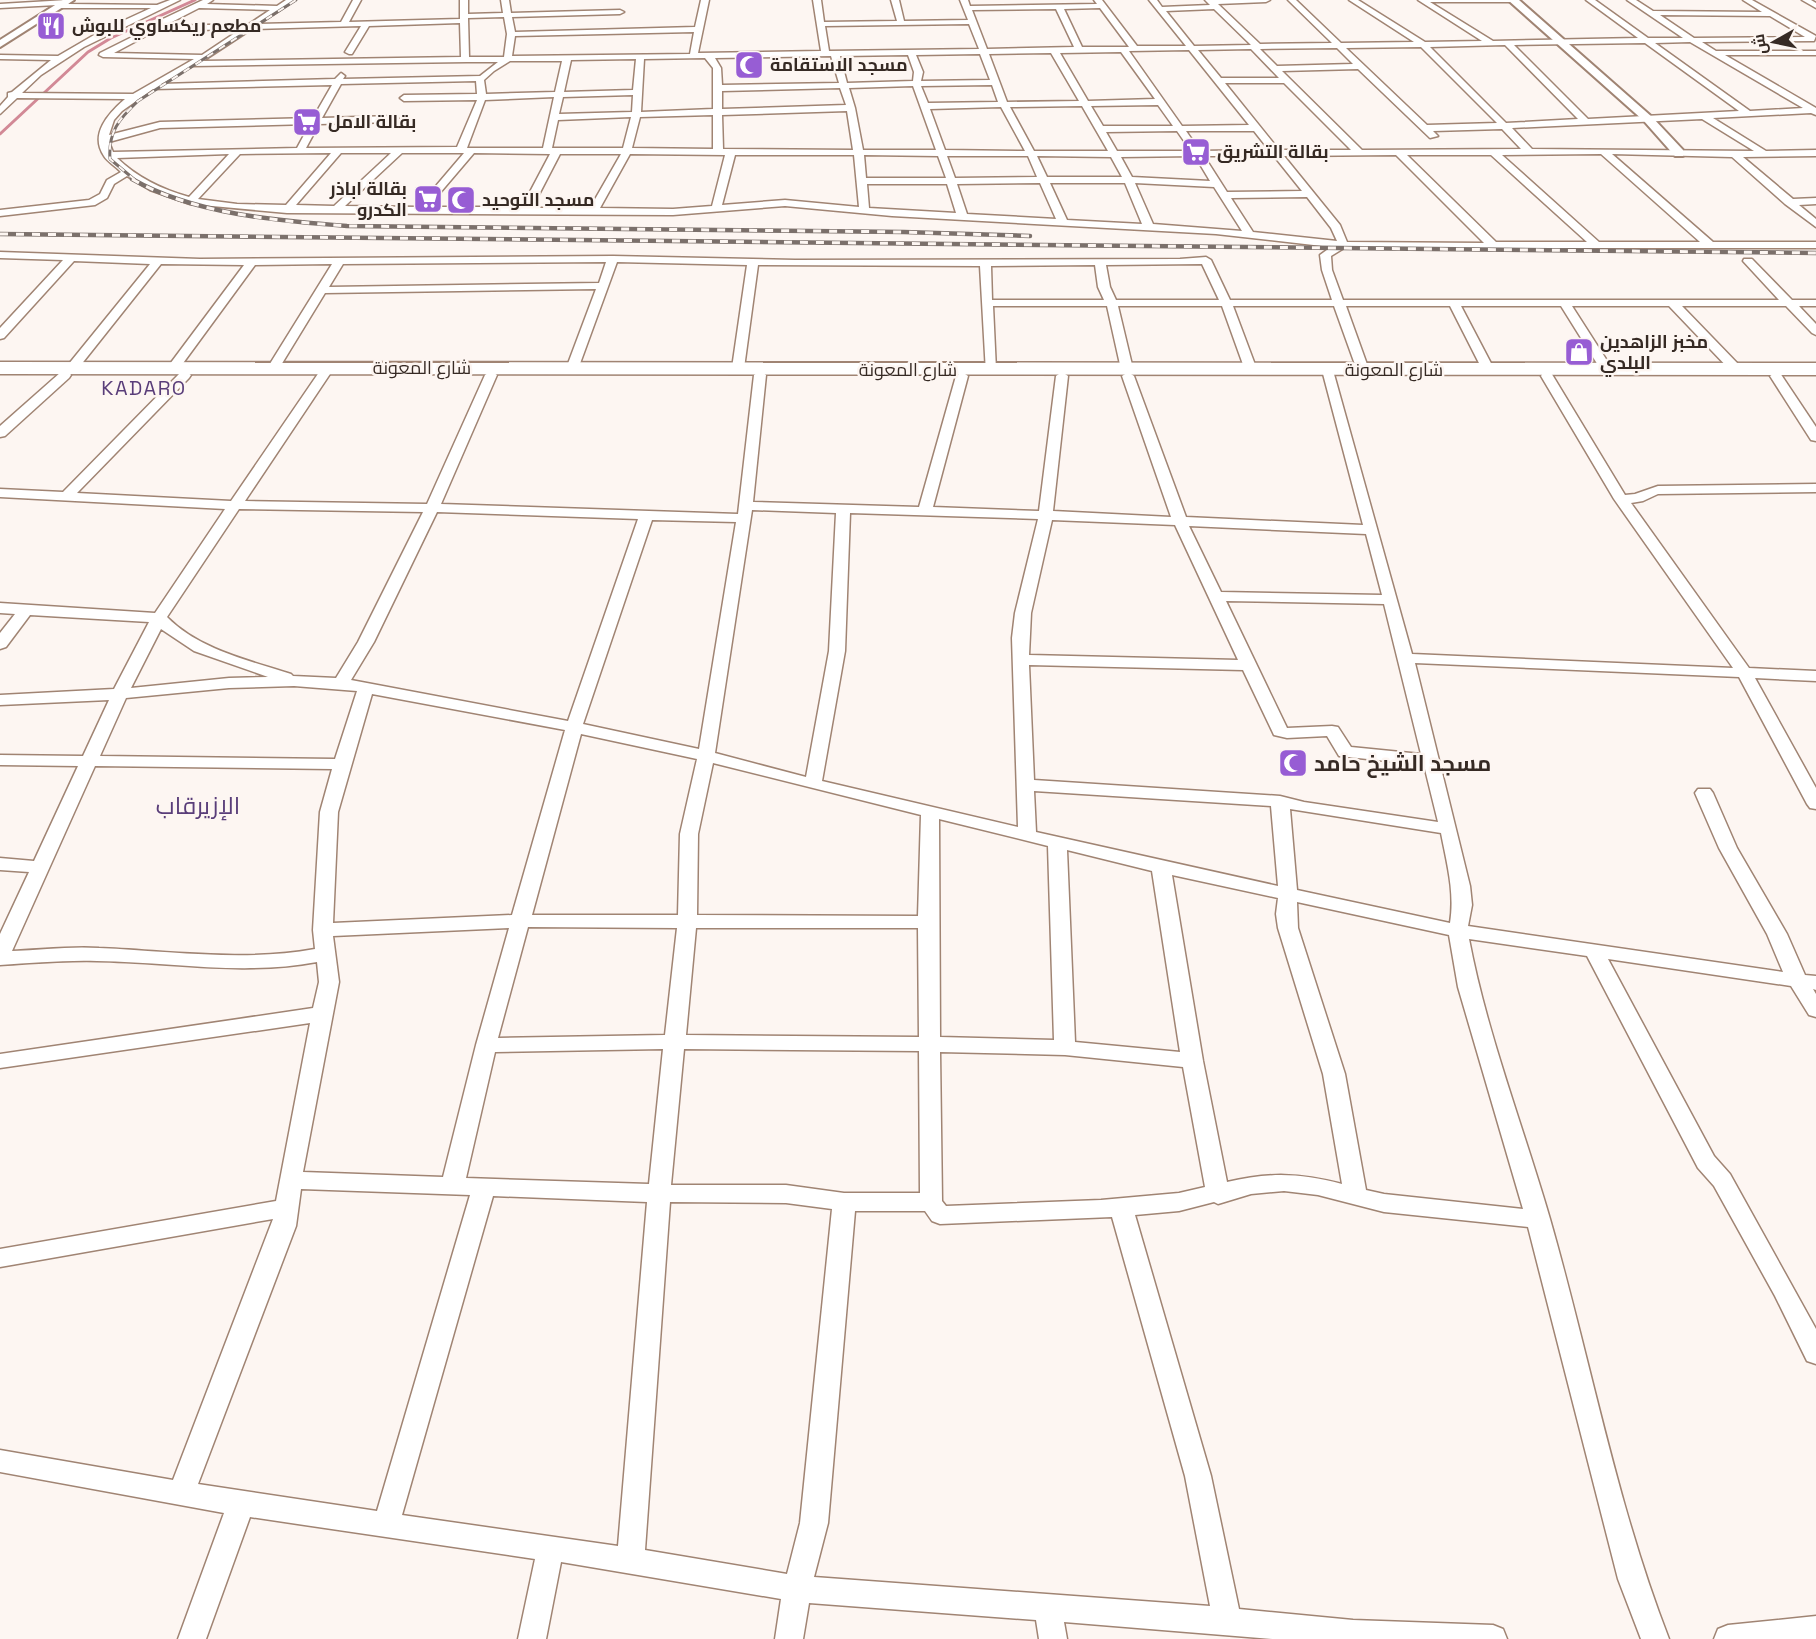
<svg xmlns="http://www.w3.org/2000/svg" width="1816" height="1639" viewBox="0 0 1816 1639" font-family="'Space Grotesk',Cairo,sans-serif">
  <rect width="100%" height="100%" fill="#fdf6f2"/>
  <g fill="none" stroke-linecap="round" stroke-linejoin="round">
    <!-- stream -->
    <path stroke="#d28996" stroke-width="3" d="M0,134L88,52L111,38L195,0"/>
    <!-- minor casing -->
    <g stroke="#a08473" stroke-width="3">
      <g id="minor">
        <path d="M67,0L70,2L68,4L157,5L170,0H180L84,47L41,75L22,93L133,94L194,59L103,57L99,55L100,53L146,30V27L203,0H213L207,4L277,6L286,0H295L259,24L341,22L353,0H361L349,22L460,19V0H468V14L503,13L501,0H509L511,13L620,10L624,12L620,14L512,17L515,32L695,27L701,0H709L698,53L821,51L813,0H821L824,22L897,21L891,0H899L904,21L968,20L960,0H968L970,6L1097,4L1094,0H1102L1137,46H1186L1149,0H1157L1162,7L1210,5L1205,0H1270L1266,2L1218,4L1260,44L1332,43L1288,0H1296L1341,43L1414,42L1349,0H1358L1425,42L1482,41L1418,0H1517L1513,2H1430L1493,41L1638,38L1586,0H1595L1648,38H1683L1627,0H1636L1653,11L1762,12L1743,0H1752L1816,36L1814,41L1702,42L1716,51H1816V55H1725L1816,108V115L1811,113L1713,118L1766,151L1816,150V156L1743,157L1793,199L1816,198V204L1799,205L1816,219V227L1785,204L1732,157L1612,154L1713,242H1816V248H1344L1331,256L1332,270L1343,300H1779L1743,261L1744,259H1752L1792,300H1816V306H1799L1816,324V335L1812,333L1786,306H1682L1740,366V372H1732L1669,306H1572L1613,370L1607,374L1601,370L1561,306H1461L1494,369L1488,373L1482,369L1450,306H1346L1369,370L1363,374L1357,370L1334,306H1233L1257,370L1251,374L1245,370L1222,306H1118L1133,369L1128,372L1134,376L1186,517L1363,525L1322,370L1324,367H1332L1412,654L1733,668L1614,499L1541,376L1543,373H1551L1553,376L1625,495L1635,494L1658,486L1816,484V492L1658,494L1643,501L1631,503L1749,668L1816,671V681L1755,678L1816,788V809L1810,808L1807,804L1739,677L1415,663L1470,886L1472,905L1468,926L1783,972L1767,934L1719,848L1695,793L1698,789H1710L1713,793L1737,848L1787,934L1805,975L1816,976V990L1813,989L1816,994V1017L1809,1015L1791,986L1608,959L1714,1156L1730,1174L1816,1329V1364L1807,1361L1775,1296L1714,1186L1698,1168L1587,956L1469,939C1487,1034 1523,1126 1550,1219C1590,1358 1616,1503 1669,1639H1641L1618,1579L1528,1227L1384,1212L1318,1195L1284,1191L1251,1194L1218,1204L1214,1202L1179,1211L1135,1215L1211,1476L1239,1609L1353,1620L1493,1625L1503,1629L1507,1639H1272L1064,1622L1067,1639H1039L1036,1620L809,1603L803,1639H775L781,1599L561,1562L546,1639H518L535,1559L250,1517L206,1639H178L224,1513L0,1472V1450L173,1480L273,1219L0,1267V1249L276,1201L310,1023L0,1068V1054L313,1008L319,982L317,962C244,976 170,962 97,961C65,960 32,963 0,965V934L29,872L0,870V858L34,861L78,766L0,765V755L83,756L109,700L0,705V695L114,689L149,622L30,615L6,647L0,649V633L15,614L0,613V603L155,613L225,509L0,497V489L63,492L181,372L185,371L191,375L189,378L77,493L231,501L324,365L328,364L334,368L245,501L427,504L485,375L491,371L497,375L441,504L738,514L754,375L760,371L766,375L753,502L919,507L956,376L962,372L968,376L933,507L1039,511L1056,376L1062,372L1068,376L1053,511L1171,517L1122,376L1127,373L1121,369L1107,306H993L996,370L994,373H986L980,266L758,265L744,368L738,372L732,368L747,265L617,262L578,369L572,373L566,369L596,289L325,293L278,370H270L268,367L332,264L255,265L178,370H170V364L244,265L161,264L76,371H68V365L150,264L74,261L4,338L0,339V328L63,260L0,258V252L200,259L613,256L795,260L1180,259L1206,257L1211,260L1230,300H1332L1322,270L1320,255L1331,247L1216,234L892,216L785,206L673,215L287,213L190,204L150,190L127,176L114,184L107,198L95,205L0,216V210L89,200L100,194L107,180L121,172C116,167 107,161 104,156C89,134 109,113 125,99L17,98L0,114V106L8,97V93L12,92L51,60L0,59V55L58,56L101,31L151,8H60L57,5L0,8V4ZM199,8L270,10L249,24L164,26ZM1100,8L1129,47H1082L1064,9ZM1056,9L1074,47L987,49L972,10ZM1214,9L1251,45L1194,46L1166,11ZM1660,15L1770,16L1805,37L1694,38ZM504,17L507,34L504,57H469L468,18ZM460,23L461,57L203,61L252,29L361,26L345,52L349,54H352L369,26ZM969,24L979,49L829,51L825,26ZM241,29L202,55L114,53L155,31ZM694,32L690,54L512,56L515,36ZM1690,42L1803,108L1750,111L1655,43ZM1645,43L1739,111L1588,119L1514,45ZM1505,45L1578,119L1506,123L1430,47ZM1421,47L1497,123L1427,125L1346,48ZM1337,48L1353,64L1277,66L1260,49ZM1251,49L1279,78H1221L1198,50ZM1189,50L1249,125L1182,126L1129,51ZM1121,52L1155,99L1088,101L1060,53ZM1051,53L1079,101L1007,102L989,54ZM980,54L990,80L921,81L923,72L916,55ZM908,55L914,72L913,81L847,83L840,56ZM831,56L839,83L722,85L721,68L715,58ZM705,58L713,68V109L641,112L644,59ZM636,59L633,90L564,92L571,60ZM510,61H562L555,92L486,94L484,80L494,71ZM467,62H498L480,76L343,79L345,76L341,73L335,79L161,84L193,66ZM1358,69L1430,138L1438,136L1433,131L1502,129L1521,149L1362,150L1282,71ZM476,81L477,94L404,95L400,98L404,101L477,100L457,147L306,148L319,124L394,122L399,119L394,116L322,118L341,84ZM1225,83H1284L1351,150H1279ZM332,85L313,118L160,122L109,135L114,120L122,111L153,89ZM992,85L998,102L928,103L921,86ZM913,86L936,150H863L855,108L849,88ZM840,88L846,105L722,109V91ZM633,95L632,112L559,114L563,97ZM554,97L543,148H467L485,100ZM1158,105L1173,126H1103L1091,106ZM1082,106L1108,151H1034L1010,107ZM1001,107L1025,151L945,150L930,109ZM847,111L853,150L723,149L722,115ZM713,115V149L632,148L640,117ZM631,117L623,148H552L558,120ZM1702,119L1754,151L1532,149L1512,128ZM310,124L297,148L113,152L109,142L160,128ZM1177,131L1191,151H1117L1106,132ZM1186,131H1254L1269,150L1200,151ZM331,153L286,205L237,204L198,199L240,154ZM341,153H391L334,206L296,205ZM402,153H464L418,207L345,206ZM474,153L550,154L522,207H428ZM229,154L189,197C161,189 138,178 117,158ZM560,154H621L590,208H532ZM630,154L725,155L712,206L673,209L600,208ZM1601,154L1700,242H1599L1502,155ZM735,155H854L859,207L785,200L722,205ZM864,155L938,156L946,178H866ZM1396,155L1484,243L1347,242L1340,225L1284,156ZM1407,155H1491L1587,242H1496ZM947,156H1028L1037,177L955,178ZM1037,156L1111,157L1122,177H1047ZM1195,156L1210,181L1132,177L1121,157ZM1204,156H1274L1302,191L1227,192ZM1040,183L1056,219L967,214L957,184ZM1050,183H1125L1142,224L1067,220ZM1135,183L1214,187L1242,231L1153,224ZM867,184H947L956,213L869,208ZM1307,197L1331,228L1337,241L1253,232L1231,198ZM606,262L599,283L329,287L343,264ZM1202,264L1219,300H1116L1110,287L1106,265ZM1095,265L1098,287L1104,300H992L991,266ZM239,509L423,512L358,642L336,678L293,676L291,674C248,660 200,650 167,617ZM752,510L836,513L829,651L806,777L715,753ZM437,512L638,519L568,721L351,680L374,642ZM850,513L1038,519L1015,613L1012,638L1018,827L822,781L845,651ZM652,520L736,522L699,749L583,724ZM1052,520L1175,525L1238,660L1029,655L1031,613ZM1189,526L1366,534L1382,595L1221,592ZM1226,601L1384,604L1421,754L1351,747L1338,727L1332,726L1287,728ZM161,629L194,651L268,677L229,678L131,688ZM1029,665L1243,670L1274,735L1287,738L1327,736L1339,756L1424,765L1438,822L1304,802L1280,796L1034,780ZM294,686L357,691L335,759L100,756L126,698L229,688ZM372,694L565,730L512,915L333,923L338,812ZM581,734L697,759L680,834L678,915H532ZM713,763L921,815L918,916L697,915L698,834ZM95,766L332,769L320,812L313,930L315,949C244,962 171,951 99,948C70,946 41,950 12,951ZM1034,791L1271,806L1278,886L1036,832ZM1290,809L1441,833C1447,864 1455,892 1450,923L1297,890ZM939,819L1048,846L1054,1040L940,1037ZM1067,850L1152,871L1180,1052L1075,1042ZM1172,875L1278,898L1276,914L1278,928L1323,1074L1342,1184C1300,1173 1269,1172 1227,1182L1203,1061ZM1297,902L1449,935L1458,987L1523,1209L1384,1194L1366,1190L1345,1074L1298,928ZM528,927L677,928L665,1035L498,1038ZM509,928L476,1045L443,1177L303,1172L339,982L333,936ZM696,928H918L919,1037L686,1035ZM663,1049L649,1184L466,1178L495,1052ZM684,1049L919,1051L920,1193H844L786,1185H671ZM940,1052L1065,1055L1183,1067L1205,1187L1179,1193L1101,1200L946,1206L942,1201ZM301,1189L470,1195L377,1511L198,1484L296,1226ZM493,1196L647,1202L618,1546L402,1515ZM670,1202L786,1203L832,1209L800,1523L787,1574L645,1550ZM855,1211H925L932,1221L940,1224L1112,1217L1185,1476L1210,1606L814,1577L828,1523Z"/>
        <path d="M1802,0H1811L1816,3V8Z"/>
        <path d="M65,371L69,372L71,375L69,378L5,436L0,437V426L61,372Z"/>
        <path d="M1776,372L1780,373L1816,427V441L1811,440L1770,376Z"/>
        <path d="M1816,1616V1639H1714L1718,1629L1728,1625Z"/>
      </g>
    </g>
    <!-- tertiary casing -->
    <g stroke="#a08473" stroke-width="4">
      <g id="tertiary">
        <path d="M63,0H74L0,47V40Z"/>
        <path d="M1508,0H1519L1652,117L1683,150V156H1675L1644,121Z"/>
      </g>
    </g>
    <!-- trunk casing -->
    <g stroke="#a08473" stroke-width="3">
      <path id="trunk" d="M0,362L1816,363V375L0,374Z"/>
    </g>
    <!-- minor -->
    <use href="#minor" fill="#fff" fill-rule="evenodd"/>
    <!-- tertiary -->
    <use href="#tertiary" fill="#fff" fill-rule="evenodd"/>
    <!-- trunk -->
    <use href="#trunk" fill="#fff" fill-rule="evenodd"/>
    <!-- rail-far1 casing -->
    <g stroke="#7b706b" stroke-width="3">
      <path id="rail-far1" d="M135,180L110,159C108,132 119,119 138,101L296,0"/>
    </g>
    <!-- rail casing -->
    <g stroke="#7b706b" stroke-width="4.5">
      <g id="rail">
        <path d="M132,179C193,214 278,221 347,226L904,232L1030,236"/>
        <path d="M0,234L1816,253"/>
      </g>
    </g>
    <!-- rail-far1 -->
    <use href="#rail-far1" stroke="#fdf6f2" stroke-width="2" stroke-dasharray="7" stroke-linecap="butt"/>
    <!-- rail -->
    <use href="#rail" stroke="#fdf6f2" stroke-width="3" stroke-dasharray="8" stroke-linecap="butt"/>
  </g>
  <!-- icons -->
  <defs>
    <g id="restaurant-square" transform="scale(1.5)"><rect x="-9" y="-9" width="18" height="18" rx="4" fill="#975dd4" stroke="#fdf6f2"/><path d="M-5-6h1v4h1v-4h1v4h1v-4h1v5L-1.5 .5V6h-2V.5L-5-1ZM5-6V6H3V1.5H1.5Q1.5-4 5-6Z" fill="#fff"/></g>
    <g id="mosque-square" transform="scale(1.5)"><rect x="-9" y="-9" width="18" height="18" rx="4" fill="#975dd4" stroke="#fdf6f2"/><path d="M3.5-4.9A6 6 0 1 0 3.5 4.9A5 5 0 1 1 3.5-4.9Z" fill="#fff"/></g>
    <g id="supermarket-square" transform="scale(1.5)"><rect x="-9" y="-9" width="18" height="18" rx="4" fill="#975dd4" stroke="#fdf6f2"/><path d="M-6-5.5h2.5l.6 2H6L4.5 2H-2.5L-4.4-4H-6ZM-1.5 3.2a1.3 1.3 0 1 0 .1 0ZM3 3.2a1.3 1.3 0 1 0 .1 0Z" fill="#fff"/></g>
    <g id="shop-square" transform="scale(1.5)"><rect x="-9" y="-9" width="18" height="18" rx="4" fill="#975dd4" stroke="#fdf6f2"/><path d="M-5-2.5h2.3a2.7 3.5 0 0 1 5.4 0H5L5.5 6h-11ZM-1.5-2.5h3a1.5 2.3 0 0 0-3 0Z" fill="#fff"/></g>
  </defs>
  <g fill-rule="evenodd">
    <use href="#restaurant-square" x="51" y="26"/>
    <use href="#mosque-square" x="749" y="65"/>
    <use href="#supermarket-square" x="307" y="122"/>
    <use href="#supermarket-square" x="1196" y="152"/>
    <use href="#supermarket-square" x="428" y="199"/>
    <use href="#mosque-square" x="461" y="200"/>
    <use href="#shop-square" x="1579" y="352"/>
    <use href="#mosque-square" x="1293" y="763"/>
  </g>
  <g text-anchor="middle" stroke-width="5" stroke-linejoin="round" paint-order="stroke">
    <!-- far-poi labels -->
    <g font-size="18" font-weight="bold" fill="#362a24" stroke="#fdf6f2" text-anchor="start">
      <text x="72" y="32">مطعم ريكساوي للبوش</text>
      <text x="770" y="71">مسجد الاستقامة</text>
      <text x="328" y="128">بقالة الامل</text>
      <text x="1217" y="158">بقالة التشريق</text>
      <text x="407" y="195" text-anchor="end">بقالة اباذر<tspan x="407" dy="21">الكدرو</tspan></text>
      <text x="482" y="206">مسجد التوحيد</text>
      <text x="1600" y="348">مخبز الزاهدين<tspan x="1600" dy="21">البلدي</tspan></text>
    </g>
    <!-- far-street labels -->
    <g font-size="18" fill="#362a24" stroke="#fdf6f2">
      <text x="422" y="374">شارع المعونة</text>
      <text x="908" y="376">شارع المعونة</text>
      <text x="1394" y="376">شارع المعونة</text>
    </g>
    <!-- far-neighbourhood labels -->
    <g font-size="20" letter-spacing="1.5" fill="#593d79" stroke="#fdf6f2">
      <text x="144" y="395">KADARO</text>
    </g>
    <!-- poi labels -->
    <g font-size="22" font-weight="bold" fill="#362a24" stroke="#fdf6f2" text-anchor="start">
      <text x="1314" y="771">مسجد الشيخ حامد</text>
    </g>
    <!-- neighbourhood labels -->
    <g font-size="24" fill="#593d79" stroke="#fdf6f2">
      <text x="198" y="814">الإزيرقاب</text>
    </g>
  </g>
  <!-- north arrow -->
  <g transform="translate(1774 42) rotate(261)" stroke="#fdf6f2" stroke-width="4.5" paint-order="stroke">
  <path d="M0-4.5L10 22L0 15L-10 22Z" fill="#362a24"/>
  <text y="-9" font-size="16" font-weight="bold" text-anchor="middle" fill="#362a24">ش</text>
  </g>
</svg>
